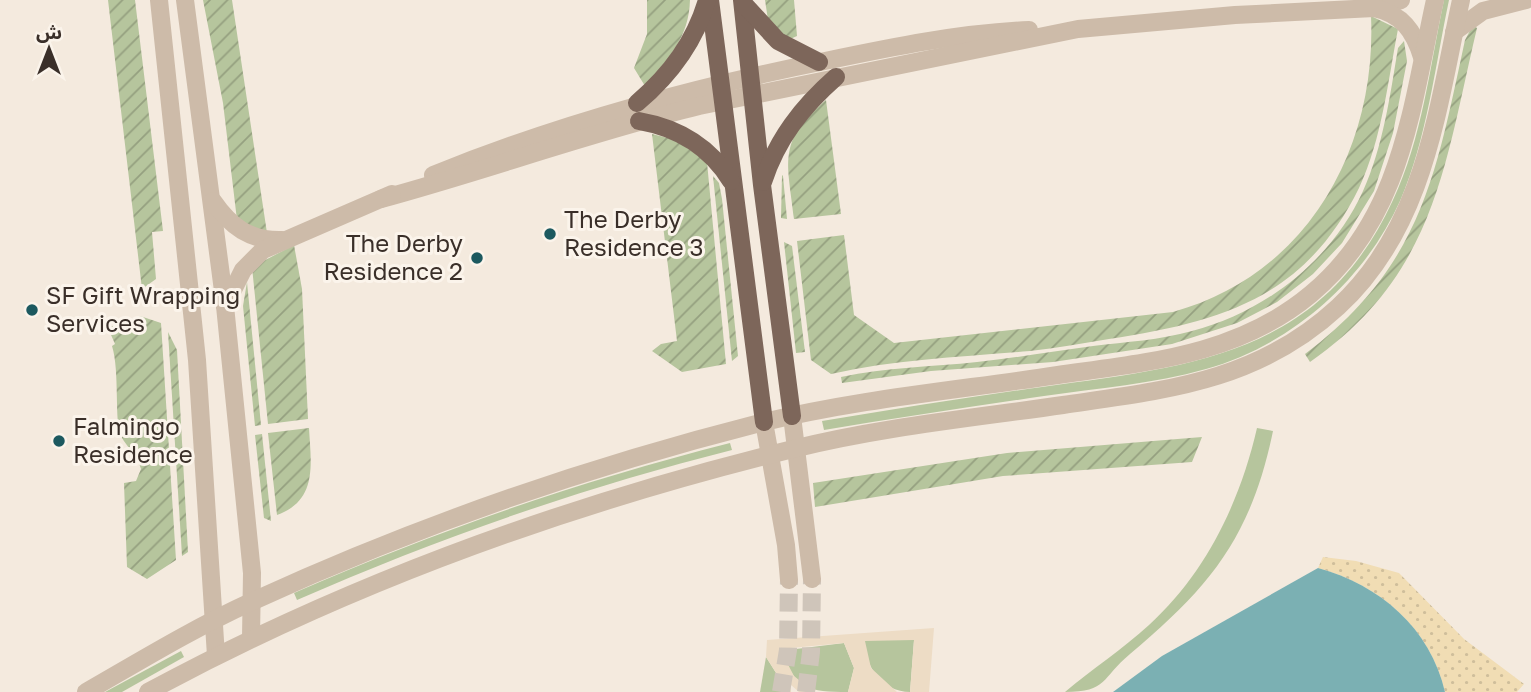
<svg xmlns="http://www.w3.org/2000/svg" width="1531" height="692" viewBox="0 0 1531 692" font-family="'Golos Text','Noto Sans Arabic',sans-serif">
  <defs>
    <pattern id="sand-dots" width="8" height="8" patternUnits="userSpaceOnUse" patternTransform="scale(1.75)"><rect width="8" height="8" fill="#f1ddb4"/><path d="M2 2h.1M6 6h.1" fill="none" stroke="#cfbe9b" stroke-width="1.8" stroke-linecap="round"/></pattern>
    <pattern id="garden-furrows" width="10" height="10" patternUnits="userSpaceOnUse" patternTransform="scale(1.75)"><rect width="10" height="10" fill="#b6c59d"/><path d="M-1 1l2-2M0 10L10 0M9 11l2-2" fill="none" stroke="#95a080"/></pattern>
  </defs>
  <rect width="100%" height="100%" fill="#f4eade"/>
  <!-- green -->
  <g fill="#b6c59d">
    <path d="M1444,0H1449C1435,66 1427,139 1400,201C1364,281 1291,345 1206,369C1153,384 1098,388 1044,396C970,407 897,418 824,430L822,421C895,409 969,397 1042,387C1191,366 1321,356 1393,200C1422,139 1430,66 1444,0Z"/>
    <path d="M1257,428L1273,431C1251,537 1211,586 1130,654C1101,678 1108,692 1065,692C1092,669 1123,649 1149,625C1206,573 1240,502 1257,428Z"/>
    <path d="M730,443L732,450C582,488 438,538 297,600L294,593C436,531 580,481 730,443Z"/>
    <path d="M865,640H914L910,692C883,692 864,667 865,640Z"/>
    <path d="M844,643L854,668L848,692C808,692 797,690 780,651Z"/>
    <path d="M181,651L184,657L122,692H105Z"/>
    <path d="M766,657L778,676L782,692H760Z"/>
  </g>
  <!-- sand -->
  <path fill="url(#sand-dots)" d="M1323,557L1356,561L1399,573L1464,639L1524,684L1517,692H1445C1430,628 1380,585 1318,568Z"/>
  <!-- garden -->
  <g fill="url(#garden-furrows)">
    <path d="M108,0H135L163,231L152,232L156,279L142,289Z"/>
    <path d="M203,0H232L267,233L237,220L223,103Z"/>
    <path d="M647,0H690C689,38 668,59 645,86L634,68L647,34Z"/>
    <path d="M765,0H794L797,36L788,40L768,20Z"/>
    <path d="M1371,16L1398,29C1388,81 1382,139 1359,188C1305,298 1221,322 1109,339C1083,343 1057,348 1030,351C963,357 897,359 831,374L811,360L797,241L844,235L854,315L894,343L1173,312C1307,275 1377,149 1371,16Z"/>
    <path d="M1473,25L1477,28C1444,167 1436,274 1310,362L1305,354C1422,266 1436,174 1465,40Z"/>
    <path d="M1404,41L1407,61L1393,133L1374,191L1342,243L1313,274L1277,302L1237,323L1172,344L1053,362L931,371L842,383L841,377C886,367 932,367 977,362C1016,358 1054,351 1093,346C1126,342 1160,340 1192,331C1265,312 1331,261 1363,191C1383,147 1390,96 1398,48Z"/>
    <path d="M826,100L841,214L794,219C788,162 776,142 826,100Z"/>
    <path d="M652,134L676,140L707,162L726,364L682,372L652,351L661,344L677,341Z"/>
    <path d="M782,175L783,176L787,219L781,218Z"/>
    <path d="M713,176L719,183L722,199L738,356L732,361Z"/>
    <path d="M784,242L792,246L805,352L796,353Z"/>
    <path d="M294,245L302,289L308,419L268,424L252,267Z"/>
    <path d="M247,282L261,425L255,426L243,306Z"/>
    <path d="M140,316L161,323L176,560L147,579L127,567L124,483L136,481L141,469C137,454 127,448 121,436C114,423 120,371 112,346L115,344L108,328Z"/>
    <path d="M168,332L177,350L188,552L182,556Z"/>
    <path d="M309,428C311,464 318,500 277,515L268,433Z"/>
    <path d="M262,434L271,521L264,518L255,435Z"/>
    <path d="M1202,437L1192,462L1003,476L815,507L813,483L1007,453Z"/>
  </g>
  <!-- plaza -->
  <path fill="#eddcc5" d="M934,628L929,692H910L914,640L865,641L871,668L897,692H848L854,668L844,643L780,649L794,676L814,692H799L790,684L791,692H782L778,676L766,657L767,640Z"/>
  <!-- water -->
  <path fill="#7bb0b3" d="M1318,568C1380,585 1430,628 1445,692H1113L1162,656Z"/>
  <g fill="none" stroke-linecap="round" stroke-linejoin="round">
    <!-- minor-tunnel -->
    <g stroke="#cfc5ba" stroke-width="18" stroke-dasharray="18 9" stroke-linecap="butt">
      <path d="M781,692L788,650L789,580"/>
      <path d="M806,692L811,652L812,579"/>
    </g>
    <!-- minor -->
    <g stroke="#cdbba9" stroke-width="18">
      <path d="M159,0L197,360L216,656"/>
      <path d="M185,0L225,306L252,573L251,638"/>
      <path d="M1374,8L1401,0"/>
      <path d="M1454,32L1483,11L1526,0"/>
      <path d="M433,175C561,123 690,88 825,61C892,47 960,33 1029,30"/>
      <path d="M381,199C488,170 592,132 699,106L1078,29L1235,15L1374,8C1402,14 1414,31 1422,57"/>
      <path d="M213,201C231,227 250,241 282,240"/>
      <path d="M225,306L243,270L263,250L392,194"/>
      <path d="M792,416L812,579"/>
      <path d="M764,422L786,545L789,580"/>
      <path d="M86,692C140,661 194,628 251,602C414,527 587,467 760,423C858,399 959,390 1058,375C1149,362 1238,355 1311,294C1402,218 1411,109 1435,0"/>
      <path d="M148,692C351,582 569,504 793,449C881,427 973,418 1063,405C1166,390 1257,382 1338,307C1425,227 1437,110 1461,0"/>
    </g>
    <!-- major -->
    <g stroke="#7d665a" stroke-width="18">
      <path d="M710,0L764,422"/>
      <path d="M742,0L762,185L792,416"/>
      <path d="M743,3L778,41L819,62"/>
      <path d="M637,103C670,75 695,42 707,0"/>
      <path d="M639,121C679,128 710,147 731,181"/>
      <path d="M763,182C777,139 802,107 836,77"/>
    </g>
  </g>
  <!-- markers -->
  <g fill="#1c595f" stroke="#fbf4eb" stroke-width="2.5">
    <circle cx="550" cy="234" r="7"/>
    <circle cx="477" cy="258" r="7"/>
    <circle cx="32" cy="310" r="7"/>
    <circle cx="59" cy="441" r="7"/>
  </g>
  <g text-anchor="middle" stroke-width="6" stroke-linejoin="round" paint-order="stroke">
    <!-- poi labels -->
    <g font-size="24" fill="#3a2f29" stroke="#fbf4eb" text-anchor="start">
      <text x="564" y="228">The Derby<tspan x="564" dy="28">Residence 3</tspan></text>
      <text x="463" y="252" text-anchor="end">The Derby<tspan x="463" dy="28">Residence 2</tspan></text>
      <text x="46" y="304">SF Gift Wrapping<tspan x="46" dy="28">Services</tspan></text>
      <text x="73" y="435">Falmingo<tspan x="73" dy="28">Residence</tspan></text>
    </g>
  </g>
  <!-- north arrow -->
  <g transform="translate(49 49)" stroke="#fbf4eb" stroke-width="5" paint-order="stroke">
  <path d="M0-5L12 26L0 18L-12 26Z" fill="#3a2f29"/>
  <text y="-10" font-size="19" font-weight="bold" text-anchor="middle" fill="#3a2f29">ش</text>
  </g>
</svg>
